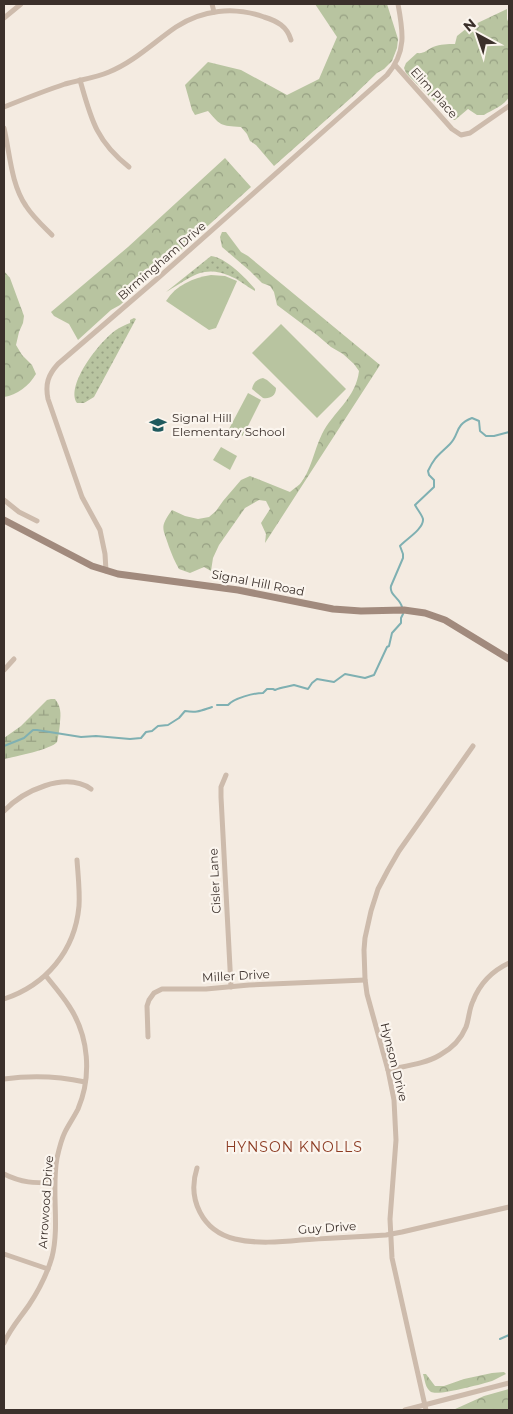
<svg xmlns="http://www.w3.org/2000/svg" width="513" height="1414" viewBox="0 0 513 1414" font-family="Montserrat,sans-serif">
  <defs>
    <pattern id="grass-dots" width="8" height="8" patternUnits="userSpaceOnUse" patternTransform="scale(1.25)"><rect width="8" height="8" fill="#b8c4a0"/><path d="M2 2h.1M6 6h.1" fill="none" stroke="#97a083" stroke-width="1.8" stroke-linecap="round"/></pattern>
    <pattern id="forest-crowns" width="20" height="18" patternUnits="userSpaceOnUse" patternTransform="scale(1.25)"><rect width="20" height="18" fill="#b8c4a0"/><path d="M2 6a3 3 0 1 1 6 0M12 15a3 3 0 1 1 6 0" fill="none" stroke="#97a083"/></pattern>
    <pattern id="wetland-marsh" width="20" height="14" patternUnits="userSpaceOnUse" patternTransform="scale(1.25)"><rect width="20" height="14" fill="#b8c4a0"/><path d="M1 5h8M5 5V1M11 12h8M15 12V8" fill="none" stroke="#97a083"/></pattern>
  </defs>
  <rect width="100%" height="100%" fill="#f4ebe1"/>
  <!-- grass -->
  <g fill="url(#grass-dots)">
    <path d="M211,256C225,257 246,278 255,289V291C247,287 240,280 232,277C202,263 190,279 166,292Z"/>
    <path d="M134,318L136,319L94,397L84,403H77C65,385 101,340 116,330C120,327 125,325 130,323V320Z"/>
  </g>
  <!-- forest -->
  <g fill="url(#forest-crowns)">
    <path d="M315,4H387L398,39L397,48L392,61L384,69L377,73L352,97L274,166L256,145L250,141L247,134L241,127C220,125 222,127 208,111L195,115L192,110L185,85L208,62L241,70L287,95L319,79L337,37Z"/>
    <path d="M507,9V19L509,24V97C505,105 492,110 484,115H477L468,109L455,120H453L406,73L404,68L406,63L417,53C424,54 427,50 433,47C441,44 447,44 455,44L457,36L467,28Z"/>
    <path d="M225,158L251,187L120,305L111,310L78,340L69,324L54,316L51,312L128,247Z"/>
    <path d="M222,232H226L241,252L248,256L380,365L265,543L266,534L261,523L270,509L266,501L259,500L245,508L219,545L213,558L211,571L204,567L190,573L179,569C175,562 172,555 169,547C163,528 159,528 172,510L185,516L198,519L209,517L216,511L223,501L241,480L250,476L290,492C293,489 297,487 300,484C311,471 314,450 322,434C333,412 356,398 359,371L354,364L343,354L331,347L317,335L277,305L274,292L270,286L262,283L250,271L222,247L220,237Z"/>
    <path d="M4,271L10,278L24,316L23,323L19,332L16,345L22,355L32,365L36,374C29,386 17,395 4,397Z"/>
    <path d="M504,1372L506,1374C501,1376 497,1379 492,1381C482,1384 439,1396 431,1392C425,1388 425,1380 423,1374H426L435,1386H444L464,1379L492,1373Z"/>
    <path d="M509,1389V1410H453L484,1396Z"/>
  </g>
  <!-- wetland -->
  <path fill="url(#wetland-marsh)" d="M51,699H55C61,706 61,714 60,722C60,726 58,739 57,742C52,749 14,757 4,759V738L21,726L47,700Z"/>
  <!-- park -->
  <g fill="#b8c4a0">
    <path d="M211,275L225,276L237,281L216,328L209,330L166,301C176,285 193,278 211,275Z"/>
    <path d="M281,324L346,389L317,418L252,353Z"/>
    <path d="M263,378L267,380L276,388C276,396 270,399 263,398L252,389C253,383 257,379 263,378Z"/>
    <path d="M248,393L261,400L243,436L229,429Z"/>
    <path d="M221,447L237,456L230,470L213,460Z"/>
  </g>
  <g fill="none" stroke-linecap="round" stroke-linejoin="round">
    <!-- stream -->
    <g stroke="#7fb0b2" stroke-width="2">
      <path d="M402,607C400,598 389,595 391,586L403,558V554L400,546C405,540 424,529 423,519C422,515 417,509 415,505L434,487V480L429,475L428,471C435,456 439,455 450,444C460,434 454,425 472,418L479,421L480,431L486,436H494L509,432"/>
      <path d="M217,705H228C234,698 254,693 263,693L267,689H273L275,690C281,687 287,687 294,685L308,689L312,683L317,679L334,682L345,674L365,678L374,675L387,647L389,646L392,633L401,623V618L403,614"/>
      <path d="M4,746L24,738L33,730H37L81,737L96,736L130,739L141,738L146,732L152,731L158,726L168,725L179,718L185,711C197,713 200,711 212,707"/>
      <path d="M500,1339L509,1335"/>
    </g>
    <!-- street -->
    <g stroke="#cdbbac" stroke-width="5">
      <path d="M212,4L214,12"/>
      <path d="M4,18L21,4"/>
      <path d="M395,65L452,129L461,135L470,133L509,106"/>
      <path d="M80,80C91,119 96,141 129,167"/>
      <path d="M4,107C24,99 44,91 65,84C79,80 95,78 109,72C134,62 154,42 176,27C202,10 234,6 264,17C277,21 287,26 291,40"/>
      <path d="M4,128C10,154 11,184 26,206C33,217 43,226 52,235"/>
      <path d="M4,500L19,512L37,521"/>
      <path d="M106,571L105,554L100,530L82,497L48,399C45,384 48,375 58,364L158,278L387,75C407,52 403,31 398,4"/>
      <path d="M4,670L14,659"/>
      <path d="M226,775L221,787V797L231,987"/>
      <path d="M4,811C23,791 65,771 91,789"/>
      <path d="M4,999C46,985 75,951 79,906C80,891 78,875 77,860"/>
      <path d="M148,1037L147,1006L149,1000L154,993L162,989H206L249,985L365,980"/>
      <path d="M388,1070C405,1066 425,1064 440,1055C451,1049 461,1039 466,1027C469,1019 469,1009 473,1001C480,983 492,971 509,963"/>
      <path d="M4,1079C32,1075 58,1076 85,1082"/>
      <path d="M197,1168C187,1199 202,1231 235,1239C256,1244 280,1242 301,1240C329,1238 358,1237 386,1235L402,1232L509,1207"/>
      <path d="M4,1174C22,1183 34,1183 54,1183"/>
      <path d="M4,1254L48,1269"/>
      <path d="M4,1343C10,1329 20,1318 29,1305C39,1290 47,1274 52,1257C60,1225 51,1190 57,1158C59,1149 61,1140 65,1132C69,1124 74,1117 78,1109C92,1076 89,1036 69,1006C62,995 54,986 46,976"/>
      <path d="M405,1410L509,1383"/>
      <path d="M426,1410L392,1258L390,1219L396,1140L394,1100L388,1070L367,994L365,979L364,950L365,938L371,911L378,889L388,870L399,851L473,746"/>
    </g>
    <!-- secondary -->
    <path stroke="#a18a7d" stroke-width="7" d="M4,520L92,566L118,574L238,590L333,609L361,611L404,610L425,613L445,620L509,659"/>
  </g>
  <!-- icons -->
  <defs>
    <g id="school-bare" transform="scale(1.35)"><path d="M0-5L7-2L0 1L-7-2ZM-4 1L0 2.5L4 1V4Q0 6-4 4Z" fill="#1f5a5e" stroke="#fbf5ee" stroke-width="2.5" paint-order="stroke"/></g>
  </defs>
  <g fill-rule="evenodd">
    <use href="#school-bare" x="158" y="425"/>
  </g>
  <g text-anchor="middle" stroke-width="4.5" stroke-linejoin="round" paint-order="stroke">
    <!-- street labels -->
    <g font-size="12" fill="#3b302b" stroke="#fbf5ee">
      <text transform="translate(434 93) rotate(48)" y="4">Elim Place</text>
      <text transform="translate(162 261) rotate(-41)" y="4">Birmingham Drive</text>
      <text transform="translate(258 583) rotate(11)" y="4">Signal Hill Road</text>
      <text transform="translate(215 881) rotate(-93)" y="4">Cisler Lane</text>
      <text transform="translate(236 976) rotate(-3)" y="4">Miller Drive</text>
      <text transform="translate(394 1062) rotate(76)" y="4">Hynson Drive</text>
      <text transform="translate(46 1202) rotate(-86)" y="4">Arrowood Drive</text>
      <text transform="translate(327 1228) rotate(-4)" y="4">Guy Drive</text>
    </g>
    <!-- poi labels -->
    <g font-size="12" fill="#3b302b" stroke="#fbf5ee" text-anchor="start">
      <text x="172" y="422">Signal Hill<tspan x="172" dy="14">Elementary School</tspan></text>
    </g>
    <!-- neighbourhood labels -->
    <g font-size="14" letter-spacing="1" fill="#8c3b22" stroke="#fbf5ee">
      <text x="294" y="1152">HYNSON KNOLLS</text>
    </g>
  </g>
  <!-- border -->
  <rect width="513" height="1414" fill="none" stroke="#3b302b" stroke-width="10"/>
  <!-- north arrow -->
  <g transform="translate(478 35) rotate(320)" stroke="#fbf5ee" stroke-width="4" paint-order="stroke">
  <path d="M0-4L9 19L0 12L-9 19Z" fill="#3b302b"/>
  <text y="-8" font-size="14" font-weight="bold" text-anchor="middle" fill="#3b302b">N</text>
  </g>
</svg>
